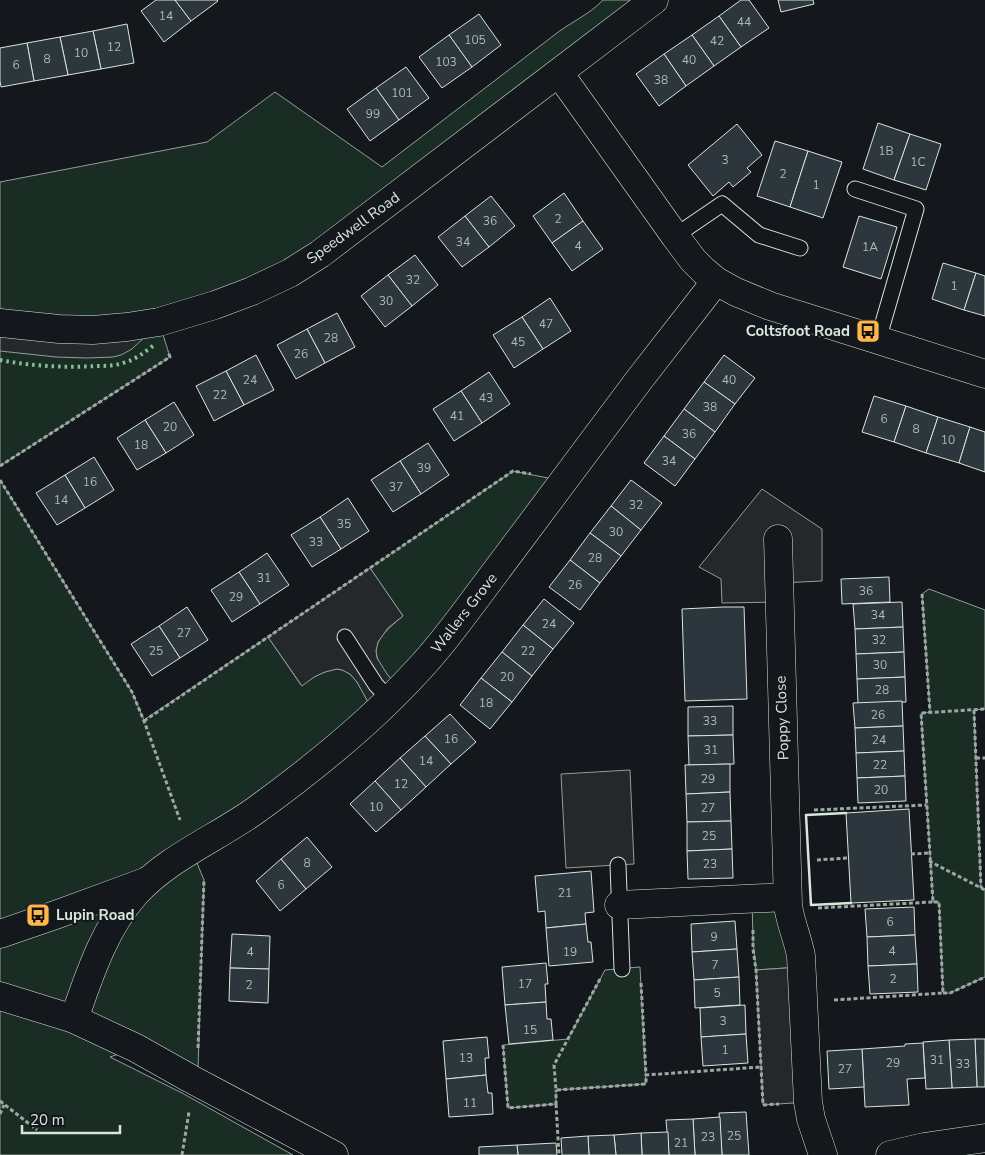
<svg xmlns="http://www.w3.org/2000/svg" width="985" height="1155" viewBox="0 0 985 1155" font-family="'Nunito Sans',sans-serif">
  <rect width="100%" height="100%" fill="#14181c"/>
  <!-- green -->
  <g fill="#1a2d24" stroke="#939e99">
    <path d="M603,0H654L320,254L159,322L170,357L0,466V182L207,142L275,92L382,167C439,123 496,80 553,36C569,23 589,15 603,0Z"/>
    <path d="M513,471L563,481L399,689C370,655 366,646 403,616L370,568Z"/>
    <path d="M0,480L132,692L144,720L268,637L301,685C348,654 352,672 374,713L192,851L204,880L198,1069L136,1048L110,1057L182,1093L293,1155H0Z"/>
    <path d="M929,589L985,610V709L974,710L981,888L985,890V977L950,993H943L939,902H933L921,713L930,712L922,594Z"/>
    <path d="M787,897L801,967L756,970L753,941L752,899Z"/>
    <path d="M640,967L646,1084L556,1090V1104L508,1108L503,1045L568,1039L605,970Z"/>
  </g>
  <!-- parking -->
  <g fill="#24282b" stroke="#939e99">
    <path d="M0,323L150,332L132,349L121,355L113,357L87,358L56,357L0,351Z"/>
    <path d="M762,489L822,529V581L779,583V602L722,603L721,579L699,567Z"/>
    <path d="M370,568L403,616L388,628L378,642L376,651L377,658L387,674L399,689L374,713L357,682L350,674L342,670L337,669L325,672L314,677L302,686L268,637Z"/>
    <path d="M630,770L634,864L566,868L561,774Z"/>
    <path d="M801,967L808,1102L763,1105L756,970Z"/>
  </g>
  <!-- building -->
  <g fill="#2c363c" stroke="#d8e6dc">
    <path d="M156,0H175L191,21L164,42L141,11Z"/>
    <path d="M175,0H217L218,1L191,21Z"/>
    <path d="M741,0H749L769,28L741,47L719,16Z"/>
    <path d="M778,0H813L814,4L781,12Z"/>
    <path d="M479,14L501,45L472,67L449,35Z"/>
    <path d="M719,16L741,47L714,66L692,35Z"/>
    <path d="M127,24L134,63L101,69L93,31Z"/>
    <path d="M93,31L101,69L68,75L60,37Z"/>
    <path d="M449,35L472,67L442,88L419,57Z"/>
    <path d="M692,35L714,66L686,86L664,54Z"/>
    <path d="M60,37L68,75L34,81L27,43Z"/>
    <path d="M27,43L34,81L1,87L0,81V48Z"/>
    <path d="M664,54L686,86L659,106L636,74Z"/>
    <path d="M406,67L429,98L399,120L376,88Z"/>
    <path d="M376,88L399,120L370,141L347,109Z"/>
    <path d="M878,123L910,134L894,180L863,169Z"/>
    <path d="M737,124L762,155L747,168L751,172L733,187L729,182L713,196L688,165Z"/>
    <path d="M910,134L941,144L926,190L894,180Z"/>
    <path d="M775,141L808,151L790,207L757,196Z"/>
    <path d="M808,151L842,162L823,218L790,207Z"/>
    <path d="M564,193L583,221L552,243L533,216Z"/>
    <path d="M491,196L515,226L489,247L465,216Z"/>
    <path d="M465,216L489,247L462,267L438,237Z"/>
    <path d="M859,216L897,227L881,279L843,267Z"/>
    <path d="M583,221L603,249L572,271L552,243Z"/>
    <path d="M415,255L438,285L412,306L388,275Z"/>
    <path d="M943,263L976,273L964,310L932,299Z"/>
    <path d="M976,273L985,276V316L964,310Z"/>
    <path d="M388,275L412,306L385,327L361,296Z"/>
    <path d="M550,298L571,331L543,349L522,317Z"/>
    <path d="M337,313L355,347L325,363L307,329Z"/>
    <path d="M522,317L543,349L514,368L493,335Z"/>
    <path d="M307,329L325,363L296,379L277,345Z"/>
    <path d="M256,355L274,390L244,405L226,371Z"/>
    <path d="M724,355L755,378L735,404L704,382Z"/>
    <path d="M226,371L244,405L214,421L196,386Z"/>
    <path d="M489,372L510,404L482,423L461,391Z"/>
    <path d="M704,382L735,404L715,432L684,409Z"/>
    <path d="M461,391L482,423L454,441L433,409Z"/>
    <path d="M874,396L906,406L894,442L862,432Z"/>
    <path d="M174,402L194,435L166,453L145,420Z"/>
    <path d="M906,406L938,417L926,453L894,442Z"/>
    <path d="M684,409L715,432L695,459L664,436Z"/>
    <path d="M938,417L970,427L959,463L926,453Z"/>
    <path d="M145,420L166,453L137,470L117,438Z"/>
    <path d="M970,427L985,432V472L959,463Z"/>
    <path d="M664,436L695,459L675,486L644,463Z"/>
    <path d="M428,443L449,475L421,494L400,461Z"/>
    <path d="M94,457L114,490L85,508L65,475Z"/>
    <path d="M400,461L421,494L393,512L371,480Z"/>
    <path d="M65,475L85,508L57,525L36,493Z"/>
    <path d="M631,480L662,503L641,530L611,506Z"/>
    <path d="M348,498L369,531L341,549L320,517Z"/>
    <path d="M611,506L641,530L621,556L590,533Z"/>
    <path d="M320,517L341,549L312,567L291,535Z"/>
    <path d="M590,533L621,556L600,583L570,560Z"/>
    <path d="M267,553L289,585L260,604L239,572Z"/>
    <path d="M570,560L600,583L580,610L549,587Z"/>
    <path d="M239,572L260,604L232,622L211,590Z"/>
    <path d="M889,577L890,602L842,604L841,579Z"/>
    <path d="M544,599L574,623L553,649L523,625Z"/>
    <path d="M902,602L903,627L855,629L853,604Z"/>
    <path d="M187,607L208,640L180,658L159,626Z"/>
    <path d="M723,607H744L747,699L685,701L682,609Z"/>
    <path d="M523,625L553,649L532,676L502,652Z"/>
    <path d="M159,626L180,658L152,676L131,644Z"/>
    <path d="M903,627L904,652L856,654L855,629Z"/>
    <path d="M502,652L532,676L512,702L481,678Z"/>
    <path d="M904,652L905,677L857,679L856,654Z"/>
    <path d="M905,677L906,702L858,704L857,679Z"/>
    <path d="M481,678L512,702L490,729L460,705Z"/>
    <path d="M902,701L903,726L855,728L853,703Z"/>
    <path d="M733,706V735L688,736V707Z"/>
    <path d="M450,714L476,742L451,764L425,736Z"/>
    <path d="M903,726L904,751L856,753L855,728Z"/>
    <path d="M733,735L734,764L689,765L688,736Z"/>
    <path d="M425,736L451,764L426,787L400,758Z"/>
    <path d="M904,751L905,776L857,778L856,753Z"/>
    <path d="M400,758L426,787L401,810L375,781Z"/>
    <path d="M730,764V792L686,794L685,765Z"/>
    <path d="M905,776L906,801L858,803L857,778Z"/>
    <path d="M375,781L401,810L376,832L350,804Z"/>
    <path d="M730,792L731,821L687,822L686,794Z"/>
    <path d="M909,809L914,900L851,903L846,813Z"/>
    <path d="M731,821L732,849L687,851V822Z"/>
    <path d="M307,837L332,867L306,889L281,859Z"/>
    <path d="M732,849L733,878L688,879L687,851Z"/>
    <path d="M281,859L306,889L280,911L256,881Z"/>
    <path d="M591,871L594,912L585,913L586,924L546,928L545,911L538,912L535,876Z"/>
    <path d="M914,907L915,935L867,937L865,909Z"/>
    <path d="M735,921L737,949L692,952L691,924Z"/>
    <path d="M586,924L588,942H591L593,962L549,966L546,928Z"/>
    <path d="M232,934L270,936L269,969L230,968Z"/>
    <path d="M915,935L917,964L868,966L867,937Z"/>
    <path d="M737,949L739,977L694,980L692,952Z"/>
    <path d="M546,963L548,984H545L546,1002L505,1005L502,967Z"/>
    <path d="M917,964L918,992L870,994L868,966Z"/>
    <path d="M230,968L269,969L268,1003L229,1001Z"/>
    <path d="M739,977L740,1005L695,1008L694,980Z"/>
    <path d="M546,1002L547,1019H551L553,1040L509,1044L505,1005Z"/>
    <path d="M745,1005L746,1034L701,1037L700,1008Z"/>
    <path d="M746,1034L748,1063L703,1066L701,1037Z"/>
    <path d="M487,1037L489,1058H485L486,1075L446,1079L443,1041Z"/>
    <path d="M975,1039H985V1087H977Z"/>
    <path d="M975,1039L977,1087L952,1088L949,1040Z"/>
    <path d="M949,1040L952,1088L926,1089L923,1042Z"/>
    <path d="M923,1043L925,1078L907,1079L909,1105L865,1107L862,1049L905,1046V1044Z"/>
    <path d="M862,1049L864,1087L829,1089L827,1051Z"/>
    <path d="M486,1075L488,1093H492L493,1114L449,1117L446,1079Z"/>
    <path d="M746,1112L749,1155H722L719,1113Z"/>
    <path d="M720,1117L722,1155H695L693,1119Z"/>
    <path d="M693,1119L695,1155H669L666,1120Z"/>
    <path d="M668,1132L669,1155H642L641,1133Z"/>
    <path d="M641,1133L642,1155H616L614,1135Z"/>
    <path d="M614,1135L616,1155H589L588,1136Z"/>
    <path d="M588,1136L589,1155H562L561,1138Z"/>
    <path d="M556,1143L557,1155H518L517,1145Z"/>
    <path d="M517,1145L518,1155H479V1147Z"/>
  </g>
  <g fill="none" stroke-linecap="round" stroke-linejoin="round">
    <!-- lane casing -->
    <g stroke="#d8e6dc" stroke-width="17">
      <g id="lane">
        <path d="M855,189L916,209L878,340"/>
        <path d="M675,236L722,204L759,235L800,248"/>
        <path d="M345,637L376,685L389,699"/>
        <path d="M618,865L622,969"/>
      </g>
    </g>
    <!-- street casing -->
    <g stroke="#d8e6dc" stroke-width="29">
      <g id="street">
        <path d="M559,73L675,236L693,260L704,271L716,281L736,292L770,306L878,340L985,374"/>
        <path d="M0,323L59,329L93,330L127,327L159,322L215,305L252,291L290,273L320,254L654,0"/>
        <path d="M778,539L788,905C790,922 798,939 801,956L808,1102L811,1119L823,1155"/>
        <path d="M619,905L787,897"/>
        <path d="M0,934L58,914L145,882"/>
        <path d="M0,996L74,1019L136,1048L191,1079L334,1155"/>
        <path d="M74,1019C89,976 104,929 135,894C167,858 217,838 256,810C314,768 371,722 419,669C437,650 452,630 467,610L639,380L716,281"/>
        <path d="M890,1155L924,1147L985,1138"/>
      </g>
    </g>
    <!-- path -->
    <g stroke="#9da8a2" stroke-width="3" stroke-dasharray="4 2.5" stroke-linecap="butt">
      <path d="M0,466L170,357L168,351"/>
      <path d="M0,480L132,692L144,721L180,820"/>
      <path d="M922,594L930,713"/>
      <path d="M974,710L981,888"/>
      <path d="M144,721L513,471L531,474"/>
      <path d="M976,758H985"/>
      <path d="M814,810L926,805"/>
      <path d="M911,854L929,853"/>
      <path d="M817,860L848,858"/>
      <path d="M929,861L985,890"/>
      <path d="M818,908L933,902"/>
      <path d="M753,930V949L756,970L763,1105L779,1104"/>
      <path d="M600,979L554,1065L556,1090L646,1084V1075L761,1067"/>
      <path d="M641,983L646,1075"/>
      <path d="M943,993H950L985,977"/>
      <path d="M834,1000L943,993L939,902H933L921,713L985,709"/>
      <path d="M503,1045L508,1108L556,1104V1090"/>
      <path d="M198,1048L204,879"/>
      <path d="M0,1101L37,1130"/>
      <path d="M556,1104L559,1155"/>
      <path d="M0,1114L4,1105"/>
      <path d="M182,1155L189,1112"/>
    </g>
    <!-- lane -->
    <use href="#lane" stroke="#14181c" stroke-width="15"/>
    <!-- street -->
    <use href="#street" stroke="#14181c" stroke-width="28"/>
    <!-- hedge -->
    <path stroke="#8ac095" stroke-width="4" stroke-dasharray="2.5 4" stroke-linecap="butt" d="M0,360C31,366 64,368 96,366C105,366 114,366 123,363C135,360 143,353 153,346"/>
    <!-- wall -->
    <path stroke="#d8e6dc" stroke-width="2.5" d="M846,813L806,815L811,905L851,903"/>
  </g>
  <!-- icons -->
  <defs>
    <g id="bus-square" transform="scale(1.25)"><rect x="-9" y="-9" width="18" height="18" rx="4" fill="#ffb74d" stroke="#14181c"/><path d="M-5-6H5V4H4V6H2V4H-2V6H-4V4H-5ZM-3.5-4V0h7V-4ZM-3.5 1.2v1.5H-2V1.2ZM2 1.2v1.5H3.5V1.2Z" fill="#111"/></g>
  </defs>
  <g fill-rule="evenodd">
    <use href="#bus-square" x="868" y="331"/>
    <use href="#bus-square" x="38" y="915"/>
  </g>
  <g text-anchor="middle" stroke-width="4" stroke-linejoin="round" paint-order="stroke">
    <!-- number labels -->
    <g font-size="12" fill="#adbab4">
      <text x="166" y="20">14</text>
      <text x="744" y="26">44</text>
      <text x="475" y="44">105</text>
      <text x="717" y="45">42</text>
      <text x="114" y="51">12</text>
      <text x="81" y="57">10</text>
      <text x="47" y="63">8</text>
      <text x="689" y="64">40</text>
      <text x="446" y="66">103</text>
      <text x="16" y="69">6</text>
      <text x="661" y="84">38</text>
      <text x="402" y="97">101</text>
      <text x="373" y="118">99</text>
      <text x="886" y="155">1B</text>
      <text x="725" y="164">3</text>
      <text x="918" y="166">1C</text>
      <text x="783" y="178">2</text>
      <text x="816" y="189">1</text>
      <text x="558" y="223">2</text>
      <text x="490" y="225">36</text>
      <text x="463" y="246">34</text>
      <text x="578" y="250">4</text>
      <text x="870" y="251">1A</text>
      <text x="413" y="284">32</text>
      <text x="954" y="290">1</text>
      <text x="386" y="305">30</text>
      <text x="546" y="328">47</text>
      <text x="331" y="342">28</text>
      <text x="518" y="346">45</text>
      <text x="301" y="358">26</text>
      <text x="250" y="384">24</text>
      <text x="729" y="384">40</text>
      <text x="220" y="399">22</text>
      <text x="486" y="402">43</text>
      <text x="710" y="411">38</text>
      <text x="457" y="420">41</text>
      <text x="884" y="423">6</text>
      <text x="170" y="431">20</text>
      <text x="916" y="433">8</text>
      <text x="689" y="438">36</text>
      <text x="948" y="444">10</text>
      <text x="141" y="449">18</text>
      <text x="669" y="465">34</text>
      <text x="424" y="472">39</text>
      <text x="90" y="486">16</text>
      <text x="396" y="491">37</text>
      <text x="61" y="504">14</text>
      <text x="636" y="509">32</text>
      <text x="344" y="528">35</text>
      <text x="616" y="536">30</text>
      <text x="316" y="546">33</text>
      <text x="595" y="562">28</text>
      <text x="264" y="582">31</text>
      <text x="575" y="589">26</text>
      <text x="866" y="595">36</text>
      <text x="236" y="601">29</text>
      <text x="878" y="619">34</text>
      <text x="549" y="628">24</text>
      <text x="184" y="637">27</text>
      <text x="879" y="644">32</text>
      <text x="156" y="655">25</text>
      <text x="528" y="655">22</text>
      <text x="880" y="669">30</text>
      <text x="507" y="681">20</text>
      <text x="882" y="694">28</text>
      <text x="486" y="707">18</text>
      <text x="878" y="719">26</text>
      <text x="710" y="725">33</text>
      <text x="451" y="743">16</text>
      <text x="879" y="744">24</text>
      <text x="711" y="754">31</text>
      <text x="426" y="765">14</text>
      <text x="880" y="769">22</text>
      <text x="708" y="783">29</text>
      <text x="401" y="788">12</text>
      <text x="881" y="794">20</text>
      <text x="376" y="811">10</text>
      <text x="708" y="812">27</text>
      <text x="709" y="840">25</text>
      <text x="307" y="867">8</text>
      <text x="710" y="868">23</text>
      <text x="281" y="889">6</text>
      <text x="565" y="897">21</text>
      <text x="890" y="926">6</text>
      <text x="714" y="941">9</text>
      <text x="892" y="955">4</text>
      <text x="250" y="956">4</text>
      <text x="570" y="956">19</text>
      <text x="715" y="969">7</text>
      <text x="893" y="983">2</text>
      <text x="525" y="988">17</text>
      <text x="249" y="989">2</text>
      <text x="717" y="997">5</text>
      <text x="723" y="1025">3</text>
      <text x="530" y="1034">15</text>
      <text x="725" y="1054">1</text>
      <text x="466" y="1062">13</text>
      <text x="937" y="1064">31</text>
      <text x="893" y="1067">29</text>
      <text x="963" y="1068">33</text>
      <text x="845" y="1073">27</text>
      <text x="470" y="1107">11</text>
      <text x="734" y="1140">25</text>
      <text x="708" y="1141">23</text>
      <text x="681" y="1147">21</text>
    </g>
    <!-- street labels -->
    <g font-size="15" fill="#d8e6dc" stroke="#14181c">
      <text transform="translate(353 228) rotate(-36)" y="5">Speedwell Road</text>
      <text transform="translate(464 613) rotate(-52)" y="5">Wallers Grove</text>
      <text transform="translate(782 718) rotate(-92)" y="5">Poppy Close</text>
    </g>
    <!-- poi labels -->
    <g font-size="15" font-weight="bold" fill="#d8e6dc" stroke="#14181c" text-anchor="end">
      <text x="850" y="336">Coltsfoot Road</text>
      <text x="56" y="920" text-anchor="start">Lupin Road</text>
    </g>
  </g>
  <!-- scale -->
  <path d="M22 1125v8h98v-8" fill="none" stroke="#d8e6dc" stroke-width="2.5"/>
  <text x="30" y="1125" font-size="15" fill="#d8e6dc" stroke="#14181c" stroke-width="4" paint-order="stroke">20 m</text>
</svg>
